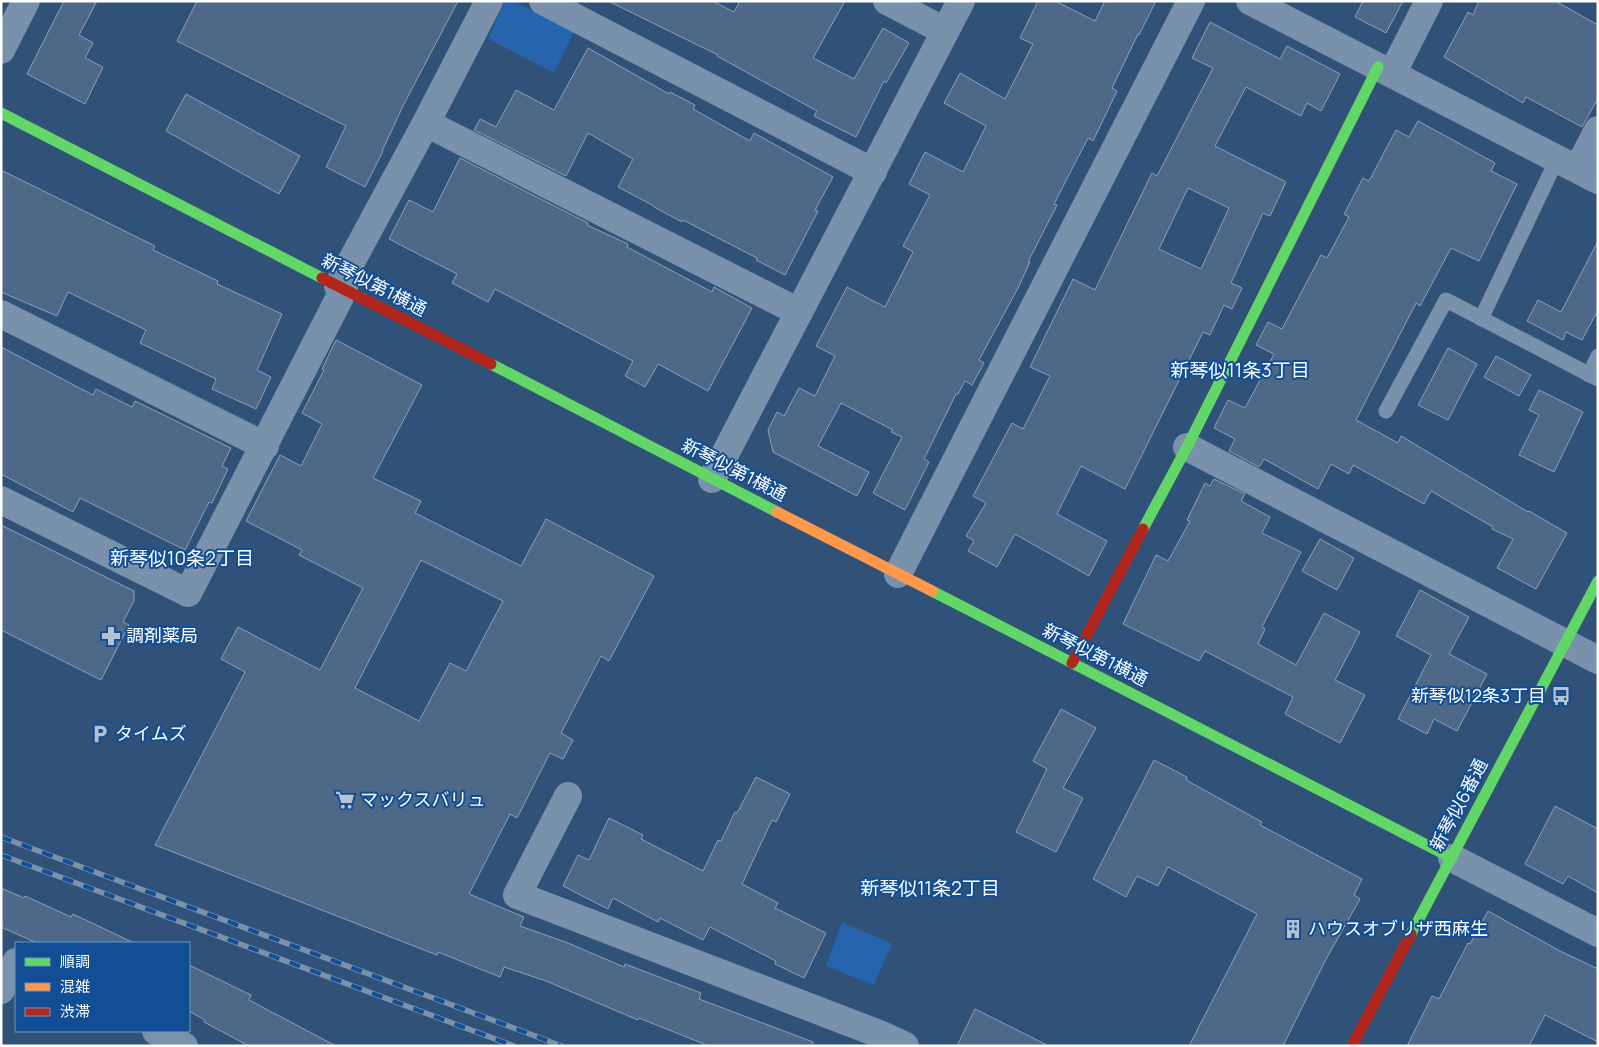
<svg xmlns="http://www.w3.org/2000/svg" width="1599" height="1047" viewBox="0 0 1599 1047" font-family="Manrope,'Noto Sans JP',sans-serif">
  <rect width="100%" height="100%" fill="#305178"/>
  <!-- green -->
  <g fill="#2665ad">
    <path d="M505,1H514L574,32L554,73L488,39Z"/>
    <path d="M842,922L892,944L874,985L826,966Z"/>
  </g>
  <!-- building -->
  <g fill="#4e6887" stroke="#8ea1b8" fill-rule="evenodd">
    <path d="M64,1H97L79,35L93,43L85,58L103,67L85,104L27,74Z"/>
    <path d="M197,1H458L404,104L382,151H383L365,187L326,167L346,126L177,41Z"/>
    <path d="M608,1H712L734,12L740,1H845L813,58L854,79L883,28L909,43L886,83L884,81L856,137L814,116L817,111L717,56L718,55Z"/>
    <path d="M1038,1H1055L1095,21L1105,1H1156L1139,35L1138,34L1112,88L1117,91L1093,141L1088,138L1054,204L1057,205L1028,262H1030L1018,288L979,360L984,363L972,385L965,381L958,394H956L924,459L929,462L905,510L873,493L902,437L891,432L893,430L841,403L818,446L869,472L857,496L773,452L768,430L777,412L784,416L799,388L815,396L835,356L816,346L847,287L885,307L913,252L903,246L930,195L909,184L925,152L963,172L986,126L944,103L960,73L1005,99L1033,44L1020,38Z"/>
    <path d="M1363,1H1403L1386,33L1355,17Z"/>
    <path d="M1479,1H1555L1598,25V98L1582,127L1526,97L1523,103L1444,57L1468,12L1473,15Z"/>
    <path d="M1210,22L1280,59L1287,46L1340,74L1321,111L1307,103L1301,116L1246,87L1215,146L1286,182L1270,216L1263,213L1231,283L1242,288L1232,309L1224,305L1210,335L1203,332L1125,489L1081,466L1057,514L1107,541L1089,576L1015,534L997,567L968,551L974,541L966,536L986,503L973,496L1012,423L1023,429L1050,376L1030,367L1073,279L1095,290L1152,173L1157,176L1213,68L1192,58ZM1188,188L1229,208L1201,269L1159,249Z"/>
    <path d="M588,48L669,94L670,92L695,105L693,109L750,141L754,133L833,177L815,210L818,211L785,275L756,260L757,258L683,220L682,222L654,207V206L618,187L633,159L588,133L566,176L474,130L480,119L496,127L516,90L554,110Z"/>
    <path d="M186,94L300,156L279,194L166,131Z"/>
    <path d="M1418,121L1495,163L1491,171L1517,184L1479,261L1451,248L1420,306L1416,303L1356,420L1398,443L1401,436L1528,512L1529,511L1567,533L1536,589L1497,568L1513,539L1492,529L1493,527L1431,491L1424,504L1353,465L1349,474L1331,464L1318,489L1264,459L1259,467L1229,451L1235,439L1214,428L1228,400L1245,408L1274,354L1256,345L1268,322L1282,329L1321,255L1327,258L1349,217L1344,214L1363,178L1369,181L1396,130L1409,137Z"/>
    <path d="M460,158L588,223L587,225L628,244L627,247L712,292L714,287L752,308L708,391L658,364L645,387L625,376L633,361L495,289L488,302L452,283L457,274L389,239L409,200L433,212Z"/>
    <path d="M1,170L155,246L153,250L218,281L217,284L282,314L257,370L271,377L256,409L212,389L216,379L140,343L146,330L68,292L57,316L1,292Z"/>
    <path d="M1598,241V310L1582,340L1566,332L1563,340L1527,321L1538,300L1561,312Z"/>
    <path d="M336,340L422,385L373,478L421,501L415,513L521,566L546,519L654,576L609,661L601,656L561,733L573,740L563,759L550,753L517,818L510,814L469,894L524,917L520,926L568,943L624,967L625,964L701,993L699,999L813,1042L812,1046H709L639,1018L638,1020L546,981L504,967L500,977L438,952L437,955L155,845L245,672L221,659L238,627L320,670L363,588L299,555L302,550L246,521L280,455L301,466L322,424L302,413L324,370L322,369ZM421,560L503,601L466,671L450,663L419,721L355,688Z"/>
    <path d="M1,347L93,395L96,389L132,407L135,401L231,448L222,466L228,469L212,503L209,502L185,550L80,498L73,512L1,474Z"/>
    <path d="M1448,348L1477,364L1448,420L1418,405Z"/>
    <path d="M1496,356L1531,375L1519,396L1484,377Z"/>
    <path d="M1539,390L1583,412L1554,472L1519,455L1539,415L1529,410Z"/>
    <path d="M1214,479L1245,494L1241,501L1270,517L1262,533L1301,552L1262,627L1265,629L1258,644L1296,665L1324,613L1360,632L1335,680L1365,695L1340,743L1285,714L1293,697L1205,651L1199,661L1123,624L1156,555L1168,561L1190,521L1187,520L1205,483L1210,486Z"/>
    <path d="M1,525L134,591V601L123,622L129,625L101,680L1,630Z"/>
    <path d="M1320,539L1354,558L1337,590L1302,571Z"/>
    <path d="M1420,590L1469,617L1449,654L1487,674L1457,731L1434,719L1427,734L1398,719L1431,655L1396,636Z"/>
    <path d="M1061,709L1096,728L1063,788L1083,798L1056,852L1016,832L1047,769L1033,761Z"/>
    <path d="M1154,760L1187,777L1186,780L1262,822L1260,825L1362,879L1354,895L1360,899L1325,961L1283,1046H1189L1257,914L1168,867L1158,886L1137,876L1126,897L1093,879Z"/>
    <path d="M756,777L790,794L776,822L772,820L742,884L778,903L775,908L826,933L804,978L775,964L776,961L710,927L703,940L660,918L658,922L613,898L608,909L563,886L578,855L589,860L609,818L643,835L641,839L703,871L718,840L721,841L735,812L737,813Z"/>
    <path d="M1555,806L1598,829V893L1568,876L1563,884L1525,864Z"/>
    <path d="M1,888L24,898L25,896L71,917L73,914L134,943H37L1,927Z"/>
    <path d="M1488,911L1560,951L1598,969V1042L1545,1015L1529,1046H1407L1432,996L1439,999L1468,943L1470,944Z"/>
    <path d="M189,965L251,995L249,1000L336,1046H249L204,1022L205,1020L189,1011Z"/>
    <path d="M975,1009L1049,1046H957Z"/>
  </g>
  <g fill="none" stroke-linecap="round" stroke-linejoin="round">
    <!-- lane -->
    <g stroke="#7991ab" stroke-width="15">
      <path d="M1481,319L1557,159"/>
      <path d="M1589,375L1598,356"/>
      <path d="M1386,411L1446,300L1598,379"/>
    </g>
    <!-- street -->
    <g stroke="#7991ab" stroke-width="28">
      <path d="M543,1L873,172"/>
      <path d="M887,1L945,31"/>
      <path d="M1250,1L1598,180"/>
      <path d="M1,50L26,1"/>
      <path d="M1392,74L1429,1"/>
      <path d="M426,123L799,312"/>
      <path d="M1578,169L1598,130"/>
      <path d="M338,286L426,123L489,1"/>
      <path d="M1,314L265,446"/>
      <path d="M1187,447L1598,660"/>
      <path d="M712,479L961,1"/>
      <path d="M1,500L188,593L344,289"/>
      <path d="M898,574L1191,1"/>
      <path d="M568,796L517,895L882,1035L905,1046"/>
      <path d="M1452,858L1598,933"/>
      <path d="M1,990L16,962"/>
      <path d="M156,1031L184,1046"/>
    </g>
    <!-- fast -->
    <g stroke="#63d668" stroke-width="11">
      <path d="M1,113L322,278"/>
      <path d="M491,364L777,512"/>
      <path d="M1143,529L1187,447L1378,67"/>
      <path d="M932,591L1452,858"/>
      <path d="M1411,934L1598,581"/>
    </g>
    <!-- slow -->
    <path stroke="#ff974d" stroke-width="11" d="M777,512L932,591"/>
    <!-- jam -->
    <g stroke="#b3261e" stroke-width="11">
      <path d="M322,278L491,364"/>
      <path d="M1072,663L1143,529"/>
      <path d="M1352,1046L1411,934"/>
    </g>
    <!-- rail casing -->
    <g stroke="#7b91aa" stroke-width="5.5">
      <g id="rail">
        <path d="M1,837L562,1046"/>
        <path d="M1,855L514,1046"/>
      </g>
    </g>
    <!-- rail -->
    <use href="#rail" stroke="#124e96" stroke-width="4" stroke-dasharray="11" stroke-linecap="butt"/>
  </g>
  <!-- icons -->
  <defs>
    <g id="pharmacy-bare" transform="scale(1.5)"><path d="M-2-6h4v4h4v4h-4v4h-4v-4h-4v-4h4Z" fill="#b7c2d0" stroke="#124e96" stroke-width="2.5" paint-order="stroke"/></g>
    <g id="bus-bare" transform="scale(1.5)"><path d="M-5-6H5V4H4V6H2V4H-2V6H-4V4H-5ZM-3.5-4V0h7V-4ZM-3.5 1.2v1.5H-2V1.2ZM2 1.2v1.5H3.5V1.2Z" fill="#b7c2d0" stroke="#124e96" stroke-width="2.5" paint-order="stroke"/></g>
    <g id="parking-bare" transform="scale(1.5)"><path d="M-3.5-5.5H1a3.5 3.5 0 0 1 0 7H-1V5.5H-3.5ZM-1-3.4V-.6H.8a1.4 1.4 0 0 0 0-2.8Z" fill="#b7c2d0" stroke="#124e96" stroke-width="2.5" paint-order="stroke"/></g>
    <g id="supermarket-bare" transform="scale(1.5)"><path d="M-6-5.5h2.5l.6 2H6L4.5 2H-2.5L-4.4-4H-6ZM-1.5 3.2a1.3 1.3 0 1 0 .1 0ZM3 3.2a1.3 1.3 0 1 0 .1 0Z" fill="#b7c2d0" stroke="#124e96" stroke-width="2.5" paint-order="stroke"/></g>
    <g id="building-bare" transform="scale(1.5)"><path d="M-4-6H4V6H1V3H-1V6H-4ZM-2.5-4.3h1.7v1.8h-1.7ZM.8-4.3h1.7v1.8H.8ZM-2.5-1h1.7V.8h-1.7ZM.8-1h1.7V.8H.8Z" fill="#b7c2d0" stroke="#124e96" stroke-width="2.5" paint-order="stroke"/></g>
  </defs>
  <g fill-rule="evenodd">
    <use href="#pharmacy-bare" x="111" y="636"/>
    <use href="#bus-bare" x="1561" y="696"/>
    <use href="#parking-bare" x="100" y="734"/>
    <use href="#supermarket-bare" x="345" y="800"/>
    <use href="#building-bare" x="1293" y="929"/>
  </g>
  <g text-anchor="middle" stroke-width="4" stroke-linejoin="round" paint-order="stroke">
    <!-- street labels -->
    <g font-size="18" fill="#fff" stroke="#124e96">
      <text transform="translate(374 285) rotate(27)" y="6">新琴似第1横通</text>
      <text transform="translate(734 470) rotate(27)" y="6">新琴似第1横通</text>
      <text transform="translate(1095 655) rotate(27)" y="6">新琴似第1横通</text>
      <text transform="translate(1459 805) rotate(-62)" y="6">新琴似6番通</text>
    </g>
    <!-- poi labels -->
    <g font-size="18" fill="#fff" stroke="#124e96" text-anchor="start">
      <text x="126" y="642">調剤薬局</text>
      <text x="1546" y="702" text-anchor="end">新琴似12条3丁目</text>
      <text x="115" y="740">タイムズ</text>
      <text x="360" y="806">マックスバリュ</text>
      <text x="1308" y="935">ハウスオブリザ西麻生</text>
    </g>
    <!-- neighbourhood labels -->
    <g font-size="19" fill="#fff" stroke="#124e96">
      <text x="1240" y="377">新琴似11条3丁目</text>
      <text x="182" y="565">新琴似10条2丁目</text>
      <text x="930" y="895">新琴似11条2丁目</text>
    </g>
  </g>
  <!-- border -->
  <rect width="1599" height="1047" fill="none" stroke="#ffffff" stroke-width="5"/>
  <!-- legend -->
  <rect x="15" y="942" width="175" height="90" fill="#124e96" stroke="#7195c0"/>
  <rect x="25" y="958" width="25" height="8" fill="#63d668" stroke="#7195c0"/>
  <text x="60" y="967" font-size="15" fill="#ffffff">順調</text>
  <rect x="25" y="983" width="25" height="8" fill="#ff974d" stroke="#7195c0"/>
  <text x="60" y="992" font-size="15" fill="#ffffff">混雑</text>
  <rect x="25" y="1008" width="25" height="8" fill="#b3261e" stroke="#7195c0"/>
  <text x="60" y="1017" font-size="15" fill="#ffffff">渋滞</text>
</svg>
